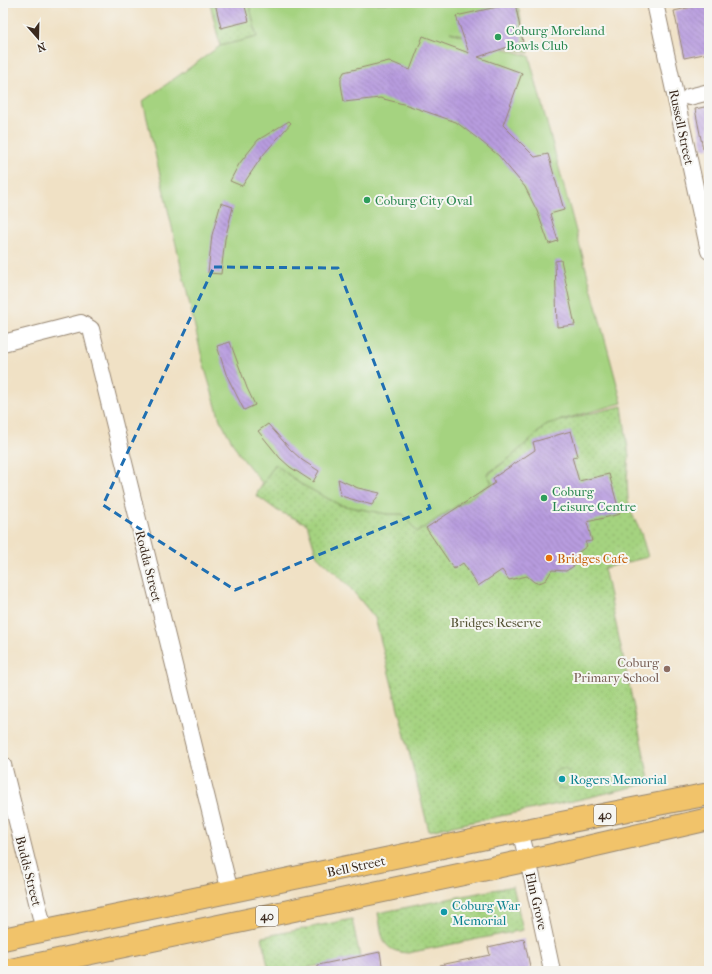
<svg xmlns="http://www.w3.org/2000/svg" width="712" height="974" viewBox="0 0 712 974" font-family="'IM FELL French Canon',serif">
  <defs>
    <pattern id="park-dots" width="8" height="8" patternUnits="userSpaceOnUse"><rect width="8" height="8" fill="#a5d380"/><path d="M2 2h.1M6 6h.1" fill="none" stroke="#8fb56e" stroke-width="1.8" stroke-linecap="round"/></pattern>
    <pattern id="building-back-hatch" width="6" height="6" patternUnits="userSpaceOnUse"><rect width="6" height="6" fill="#b89cdf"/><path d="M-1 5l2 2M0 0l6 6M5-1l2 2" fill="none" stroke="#977fb4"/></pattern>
  </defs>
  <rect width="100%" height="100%" fill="#f6f6f2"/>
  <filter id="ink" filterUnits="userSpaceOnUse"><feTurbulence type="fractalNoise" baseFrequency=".025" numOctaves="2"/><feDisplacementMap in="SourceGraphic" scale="8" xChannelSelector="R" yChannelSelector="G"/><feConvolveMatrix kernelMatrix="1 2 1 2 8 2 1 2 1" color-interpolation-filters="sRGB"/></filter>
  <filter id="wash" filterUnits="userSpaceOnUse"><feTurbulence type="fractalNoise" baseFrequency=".012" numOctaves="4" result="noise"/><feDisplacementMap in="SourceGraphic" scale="16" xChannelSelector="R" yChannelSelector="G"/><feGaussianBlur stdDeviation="0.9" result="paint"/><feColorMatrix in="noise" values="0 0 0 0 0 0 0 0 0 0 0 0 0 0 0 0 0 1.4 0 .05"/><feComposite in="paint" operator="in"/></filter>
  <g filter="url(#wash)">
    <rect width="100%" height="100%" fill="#f0e1c5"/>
    <!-- park -->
    <g fill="url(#park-dots)" stroke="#707e4f">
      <path d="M210,3H249L257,37L220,46Z"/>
      <path d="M622,406L629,456L627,479L628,500L631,512L641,533L648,557L604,568L650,783L577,800L429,831L375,618L348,585L317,556L307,524L278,511L256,495L275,464L299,483L340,505L387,514H403L492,482L487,475L511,457L547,424Z"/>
      <path d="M513,886L523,930L408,953C380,951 383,937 378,913Z"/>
      <path d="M352,919L360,957L292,971H269L262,937Z"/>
    </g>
    <!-- garden -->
    <g fill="#a5d380" stroke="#707e4f">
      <path d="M249,3H517L529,53L450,32L529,56L622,403L547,424L511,457L487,474L492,483L417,532L403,514H387L340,505L299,483L275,464L263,484L239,454L220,420L203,362L143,101L220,46L257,37Z"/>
      <circle cx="562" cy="779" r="10"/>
    </g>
    <g id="blocks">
      <!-- building -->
      <g fill="url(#building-back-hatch)">
        <path d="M215,3H244L249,21L221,28Z"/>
        <path d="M515,3L523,42L478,57L522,73L503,125L535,157L548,154L564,210L550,214L558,241L549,244L537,211L525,187L499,156L477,138L456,122L407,105L380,98L344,102L341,84V78L344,72L389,61L410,70L423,36L469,53L456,16Z"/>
        <path d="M709,3V53L684,58L674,11Z"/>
        <path d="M709,106V148L703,149L695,109Z"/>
        <path d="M289,121L291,123L263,155L242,186L230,181L239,164L258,140Z"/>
        <path d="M221,203L233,207L225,239L221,274L208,273L212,235Z"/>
        <path d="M561,260L575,325L557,327L555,261Z"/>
        <path d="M230,342L247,388L255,405L244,410L226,374L217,346Z"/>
        <path d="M268,424L291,450L302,460L319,471L313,482L290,467L280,458L258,431Z"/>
        <path d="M571,431L578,456L572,457L579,481L609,474L620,514L587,522L592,541L585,542L587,546L574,556L576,563L574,566L566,571L552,570L546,580L542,582L537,583L534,582L527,576L509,580L502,570L478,586L463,563L454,569L426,528L495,483L493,478L535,450L533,442Z"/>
        <path d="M338,479L358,488L380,493L372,505L341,496Z"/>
        <path d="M524,939L531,971H440V965L490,955L488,947Z"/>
        <path d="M380,952L383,971H318V965Z"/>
      </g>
    </g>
  </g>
  <g filter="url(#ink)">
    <use href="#blocks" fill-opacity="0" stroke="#968672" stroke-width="1"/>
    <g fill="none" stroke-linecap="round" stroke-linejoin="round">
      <!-- street casing -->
      <g stroke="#968672" stroke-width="18">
        <g id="street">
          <path d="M655,3L709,251"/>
          <path d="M689,97L709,92"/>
          <path d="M3,343L81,323L91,329L230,892"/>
          <path d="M3,765L44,930"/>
          <path d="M520,831L532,877L552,971"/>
        </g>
      </g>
      <!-- highway casing -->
      <g stroke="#968672" stroke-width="24">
        <g id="highway">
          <path d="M3,939L500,835L709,794"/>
          <path d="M6,971L548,856L709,819"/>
        </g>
      </g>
      <!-- street -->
      <use href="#street" stroke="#fff" stroke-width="16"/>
      <!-- highway -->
      <use href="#highway" stroke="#f1c36a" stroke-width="22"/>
    </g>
  </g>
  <!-- marked area -->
  <path fill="none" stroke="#1f6fb2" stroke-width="3" stroke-dasharray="8 5" stroke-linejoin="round" d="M214,267L338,268L430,508L235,590L103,505Z"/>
  <!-- markers -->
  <g fill="#2e9e5b" stroke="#f6f6f2" stroke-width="1.5">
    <circle cx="498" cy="37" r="4"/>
    <circle cx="367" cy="200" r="4"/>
    <circle cx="544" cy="498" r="4"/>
  </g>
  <circle fill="#e8710a" stroke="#f6f6f2" stroke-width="1.5" cx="549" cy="558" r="4"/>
  <circle fill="#8d6e63" stroke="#f6f6f2" stroke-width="1.5" cx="667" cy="669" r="4"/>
  <g fill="#0f9aa8" stroke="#f6f6f2" stroke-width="1.5">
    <circle cx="562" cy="779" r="4"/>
    <circle cx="444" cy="912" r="4"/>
  </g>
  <g text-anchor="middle" stroke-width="4" stroke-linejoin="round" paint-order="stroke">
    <!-- shield labels -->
    <g fill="#f6f6f2" stroke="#73675e" stroke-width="1">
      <rect x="594" y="805" width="22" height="20" rx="3"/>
      <rect x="256" y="906" width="22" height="20" rx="3"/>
    </g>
    <g font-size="12" font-weight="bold" fill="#3b2a1e">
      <text x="605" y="819">40</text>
      <text x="267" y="920">40</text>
    </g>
    <!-- leisure labels -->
    <g font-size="13" fill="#27864d" stroke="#f6f6f2" text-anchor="start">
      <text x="506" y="35">Coburg Moreland<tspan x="506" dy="15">Bowls Club</tspan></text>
      <text x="375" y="205">Coburg City Oval</text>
      <text x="552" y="496">Coburg<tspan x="552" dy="15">Leisure Centre</tspan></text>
    </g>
    <!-- street labels -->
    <g font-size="13" fill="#3b2a1e" stroke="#f6f6f2">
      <text transform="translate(682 127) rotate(78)" y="5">Russell Street</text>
      <text transform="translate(149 566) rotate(76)" y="5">Rodda Street</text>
      <text transform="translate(356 866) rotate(-12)" y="5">Bell Street</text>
      <text transform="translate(29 871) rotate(76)" y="5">Budds Street</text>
      <text transform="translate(537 901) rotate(77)" y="5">Elm Grove</text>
    </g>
    <!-- food labels -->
    <g font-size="13" fill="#c56008" stroke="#f6f6f2" text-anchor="start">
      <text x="557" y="563">Bridges Cafe</text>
    </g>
    <!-- park labels -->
    <g font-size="13" fill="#565436" stroke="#f6f6f2">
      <text x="496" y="627">Bridges Reserve</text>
    </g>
    <!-- education labels -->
    <g font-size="13" fill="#785e54" stroke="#f6f6f2" text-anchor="end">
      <text x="659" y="667">Coburg<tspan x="659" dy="15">Primary School</tspan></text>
    </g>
    <!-- culture labels -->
    <g font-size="13" fill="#0d838f" stroke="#f6f6f2" text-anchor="start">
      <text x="570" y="784">Rogers Memorial</text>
      <text x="452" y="910">Coburg War<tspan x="452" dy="15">Memorial</tspan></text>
    </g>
  </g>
  <!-- margin -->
  <rect width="712" height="974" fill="none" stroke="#f6f6f2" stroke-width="16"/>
  <!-- north arrow -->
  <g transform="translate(38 38) rotate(160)" stroke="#f6f6f2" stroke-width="3" paint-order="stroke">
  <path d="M0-3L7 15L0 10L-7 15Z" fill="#3b2a1e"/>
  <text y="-6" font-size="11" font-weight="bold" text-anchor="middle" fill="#3b2a1e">N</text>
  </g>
</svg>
